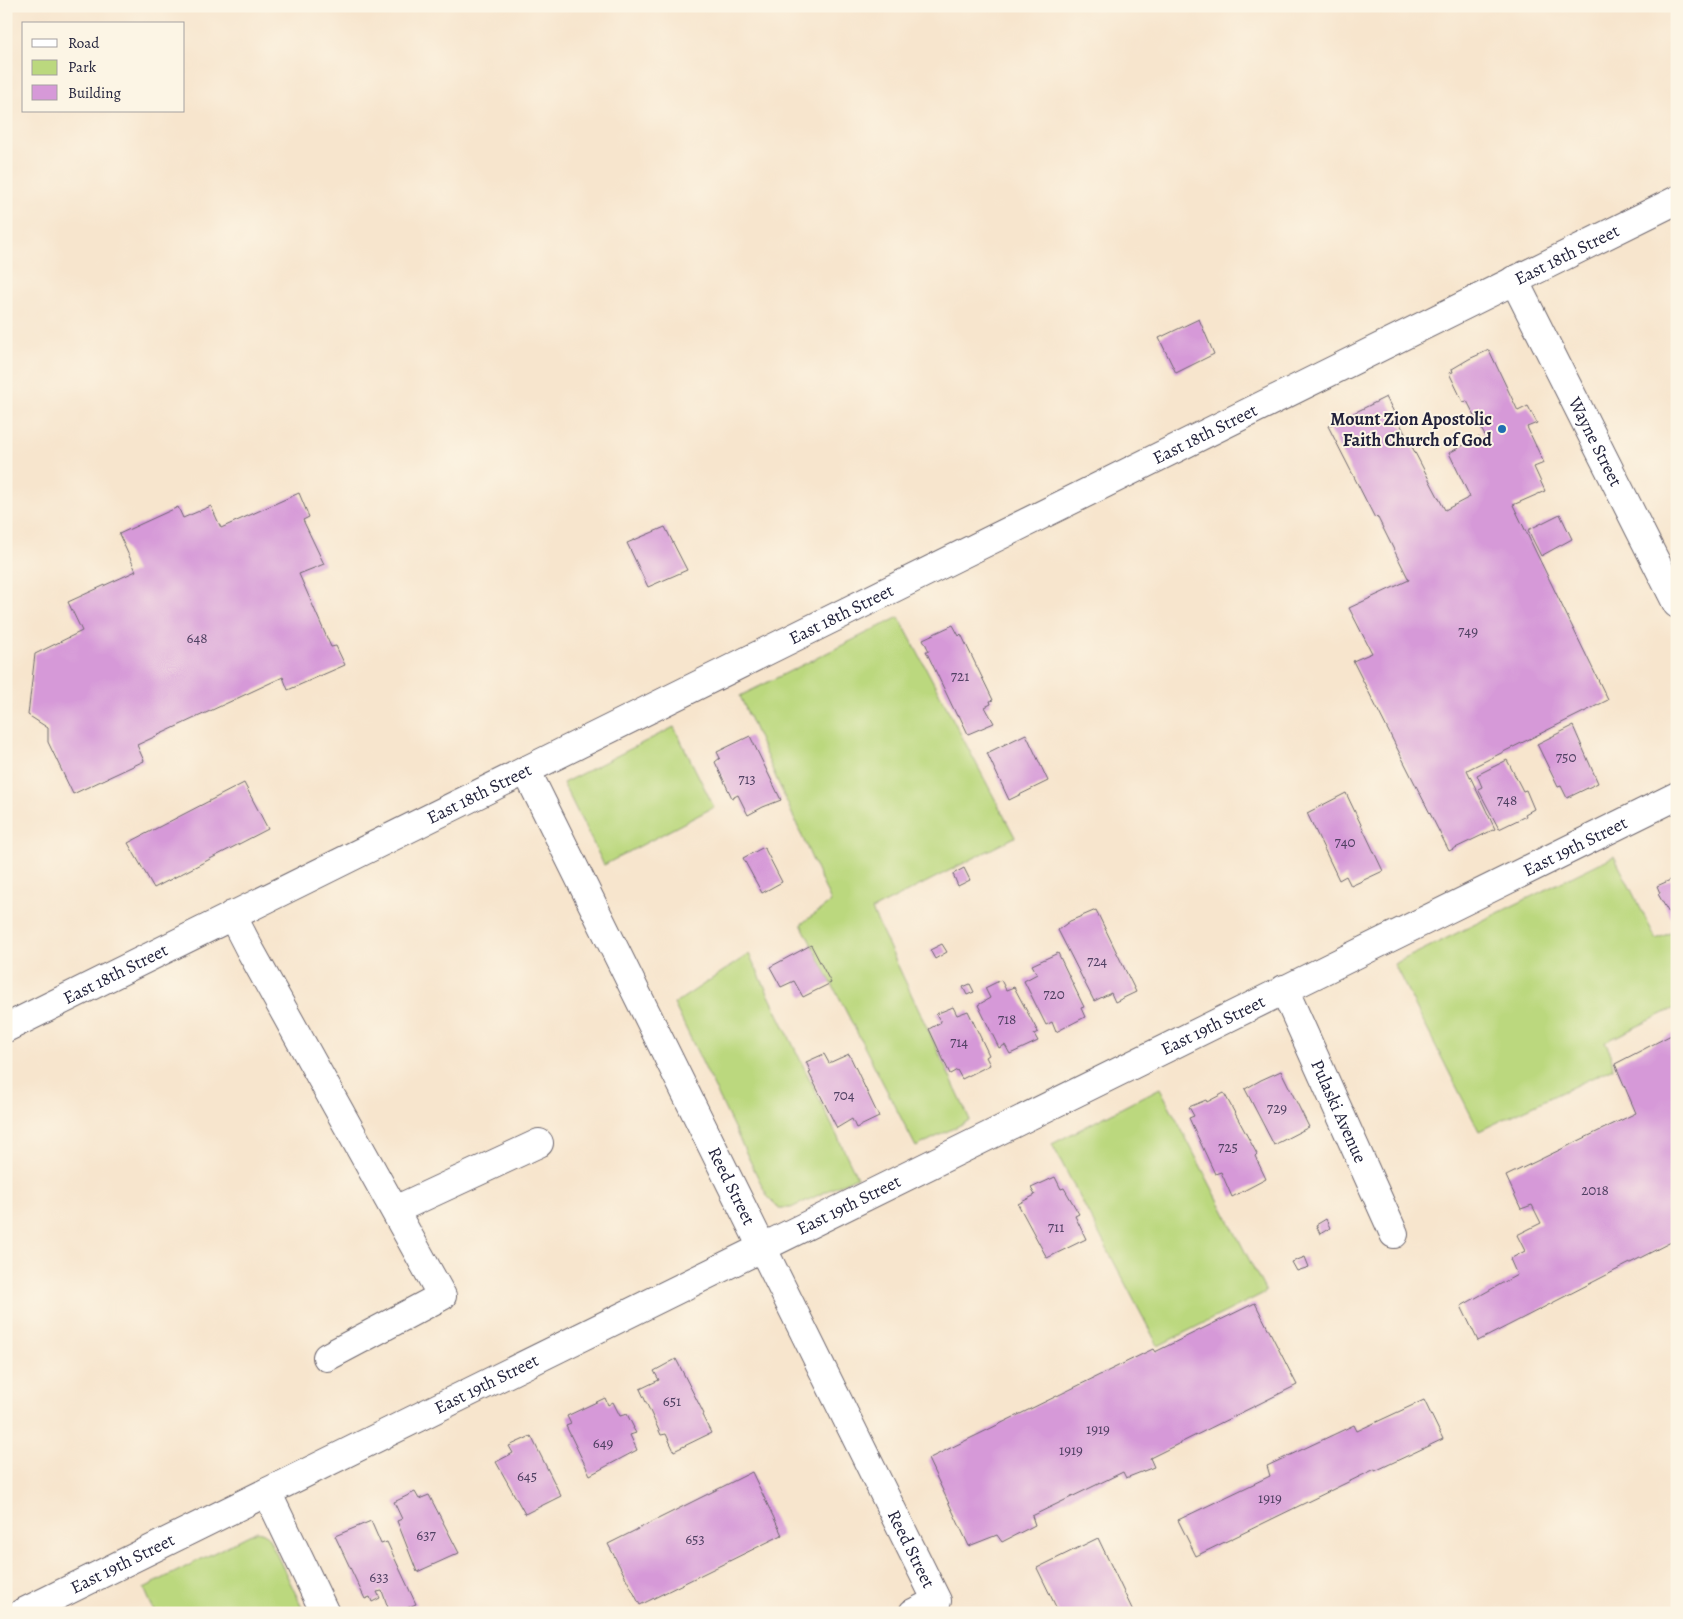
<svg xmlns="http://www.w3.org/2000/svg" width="1683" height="1619" viewBox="0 0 1683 1619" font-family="Alegreya,serif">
  <rect width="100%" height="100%" fill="#fcf5e5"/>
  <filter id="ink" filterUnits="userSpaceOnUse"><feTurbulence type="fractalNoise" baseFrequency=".02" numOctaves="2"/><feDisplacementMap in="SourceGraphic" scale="10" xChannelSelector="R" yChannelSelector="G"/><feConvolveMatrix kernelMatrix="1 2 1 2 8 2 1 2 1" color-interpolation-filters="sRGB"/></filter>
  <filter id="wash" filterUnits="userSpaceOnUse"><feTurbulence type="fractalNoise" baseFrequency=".0096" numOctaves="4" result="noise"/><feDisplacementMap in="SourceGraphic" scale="20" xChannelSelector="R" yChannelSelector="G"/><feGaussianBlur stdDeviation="1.12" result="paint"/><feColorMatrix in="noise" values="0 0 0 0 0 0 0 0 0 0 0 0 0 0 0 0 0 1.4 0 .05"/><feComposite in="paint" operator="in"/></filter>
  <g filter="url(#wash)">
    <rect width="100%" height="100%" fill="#f7e5cd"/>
    <!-- green -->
    <g fill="#bbd87e" stroke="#6e7d5c">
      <path d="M899,617L1015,837L872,910L970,1120L916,1147L801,924L831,902L740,696Z"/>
      <path d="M674,727L714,807L604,865L563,783Z"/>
      <path d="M1614,856L1656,939L1677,930V1007L1605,1042L1611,1054L1613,1068L1479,1131L1394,964Z"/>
      <path d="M749,954L857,1177L791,1208H779L767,1196L674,1004Z"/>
      <path d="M1160,1088L1266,1292L1158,1346L1052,1144Z"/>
      <path d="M257,1531L264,1533L268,1537L305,1613H155L144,1588Z"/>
    </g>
    <g id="blocks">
      <!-- building -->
      <g fill="#d699d8">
        <path d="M1199,319L1214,354L1176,373L1159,338Z"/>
        <path d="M1489,350L1518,411L1528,406L1537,423L1527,427L1544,463L1534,467L1545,491L1513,505L1608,700L1467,770L1495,829L1449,851L1353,661L1372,653L1349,608L1409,580L1377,516L1375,518L1328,426L1386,397L1445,510L1470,497L1449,453L1479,437L1481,440L1486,438L1467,401L1463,402L1449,373L1453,372L1452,369L1469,359Z"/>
        <path d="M299,493L309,517L303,520L324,564L299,574L331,647L336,646L345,665L288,690L283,677L137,745L144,761L73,794L48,742V728L28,715L35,654L82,631L68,602L136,571L119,534L178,507L183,518L211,506L221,528Z"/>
        <path d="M1560,514L1572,539L1541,556L1528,530Z"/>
        <path d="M665,527L687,570L648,587L627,543Z"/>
        <path d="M953,625L959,636L961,634L993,700L990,701L991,704L985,707L994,723L968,734L959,715L957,716L926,651H929L923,639Z"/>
        <path d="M1573,726L1598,783L1567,798L1561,786L1558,787L1537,744Z"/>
        <path d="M1026,734L1048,781L1009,800L987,753Z"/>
        <path d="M750,736L781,800L763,807L748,815L738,795L732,798L715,762L720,758L717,752Z"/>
        <path d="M1507,760L1523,791L1526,790L1534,809L1525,814L1526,816L1499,829L1478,789L1482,787L1477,775Z"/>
        <path d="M244,783L268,829L154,888L128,843Z"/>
        <path d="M1346,793L1383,871L1351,886L1346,876L1339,880L1307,813Z"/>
        <path d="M764,847L782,882L762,893L743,858Z"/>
        <path d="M964,868L970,880L958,886L953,874Z"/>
        <path d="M1677,877V921L1674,922L1658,894L1660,893L1657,886Z"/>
        <path d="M1096,910L1136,992L1115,1002L1111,993L1094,1001L1058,930L1070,921Z"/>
        <path d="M942,944L947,952L935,959L930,950Z"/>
        <path d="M811,945L831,983L803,997L794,981L781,987L770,967Z"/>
        <path d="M1058,953L1084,1007L1081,1008L1085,1017L1056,1032L1052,1022L1046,1025L1024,981L1037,974L1032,965Z"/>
        <path d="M1001,980L1006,990L1014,987L1038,1032L1034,1034L1038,1041L1010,1054L1005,1045L999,1048L978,1005L990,998L985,988Z"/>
        <path d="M970,984L974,992L967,995L963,987Z"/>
        <path d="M953,1007L957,1015L968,1011L989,1055L986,1057L990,1065L962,1079L957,1070L950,1074L929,1029L941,1022L936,1014Z"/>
        <path d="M1677,1032V1239L1478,1341L1461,1306L1517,1275L1510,1259L1525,1251L1517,1235L1541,1223L1532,1205L1521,1209L1506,1176L1636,1113L1615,1064Z"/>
        <path d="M824,1054L829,1063L849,1054L879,1117L856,1128L852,1119L837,1128L809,1073L811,1072L806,1062Z"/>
        <path d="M1281,1071L1309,1127L1274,1145L1245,1089L1261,1080Z"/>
        <path d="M1224,1093L1257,1154L1255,1156L1266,1179L1232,1197L1221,1172L1215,1174L1189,1118L1194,1116L1189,1107L1206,1100L1207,1102Z"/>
        <path d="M1055,1177L1061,1189L1064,1188L1079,1214L1075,1216L1086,1239L1047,1258L1018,1204L1035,1195L1031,1188Z"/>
        <path d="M1326,1219L1330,1228L1320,1234L1316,1225Z"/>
        <path d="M1305,1257L1309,1267L1297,1271L1292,1262Z"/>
        <path d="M1255,1303L1297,1385L1150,1458L1154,1467L1126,1478L1123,1472L1032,1516L1035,1525L1002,1542L997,1535L969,1546L928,1459L1153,1349L1155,1352Z"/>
        <path d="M676,1359L704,1414L702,1415L711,1433L674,1451L666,1434L661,1435L640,1389L659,1380L654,1371Z"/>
        <path d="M605,1398L608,1405L613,1402L620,1416L627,1414L634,1428H633L636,1433L630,1435L637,1450L590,1475L566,1426L571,1424L567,1416Z"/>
        <path d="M1424,1400L1443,1439L1375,1471V1469L1196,1556L1178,1520L1270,1476L1267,1466L1354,1425L1357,1431Z"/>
        <path d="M531,1436L561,1496L525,1514L496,1462L513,1453L509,1446Z"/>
        <path d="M752,1472L782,1535L640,1605L608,1544Z"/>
        <path d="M415,1492L419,1499L429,1495L459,1553L417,1572L397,1521L402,1519L394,1502Z"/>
        <path d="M371,1521L381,1544L387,1542L416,1604L396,1613H390L382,1591L377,1592L380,1598L372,1602L370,1597L365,1599L335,1536Z"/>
        <path d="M1098,1538L1134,1613H1059L1037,1568Z"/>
      </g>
    </g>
  </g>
  <g filter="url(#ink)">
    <use href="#blocks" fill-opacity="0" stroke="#6d666e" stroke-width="1"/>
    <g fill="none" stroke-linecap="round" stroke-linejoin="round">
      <!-- minor casing -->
      <g stroke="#6d666e" stroke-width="30">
        <g id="minor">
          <path id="s1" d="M1514,280L1677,604"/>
          <path id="s2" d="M526,770L937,1601L913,1613"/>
          <path d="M232,915L249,948L442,1296L327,1357"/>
          <path id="s3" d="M1284,989L1394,1234"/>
          <path d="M395,1210L539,1143"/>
          <path d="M267,1492L325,1613"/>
          <path id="s4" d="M22,1613L1677,796"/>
        </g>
      </g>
      <!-- major casing -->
      <g stroke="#6d666e" stroke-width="30">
        <g id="major">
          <path id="s5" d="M6,1028L1677,200"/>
        </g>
      </g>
      <!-- minor -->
      <use href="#minor" stroke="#fff" stroke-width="28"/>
      <!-- major -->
      <use href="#major" stroke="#fff" stroke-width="28"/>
    </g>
  </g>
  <!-- markers -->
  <circle fill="#1f6fb2" stroke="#fcf5e5" stroke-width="2" cx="1502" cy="429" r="5"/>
  <g text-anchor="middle" stroke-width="4" stroke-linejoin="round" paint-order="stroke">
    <!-- number labels -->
    <g font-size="15" fill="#4f4062">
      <text x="1468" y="636">749</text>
      <text x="197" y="643">648</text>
      <text x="960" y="681">721</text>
      <text x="1566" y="762">750</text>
      <text x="747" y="784">713</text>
      <text x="1507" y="805">748</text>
      <text x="1345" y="847">740</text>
      <text x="1097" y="966">724</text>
      <text x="1054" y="999">720</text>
      <text x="1007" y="1024">718</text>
      <text x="959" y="1047">714</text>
      <text x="844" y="1100">704</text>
      <text x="1277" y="1113">729</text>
      <text x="1228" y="1152">725</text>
      <text x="1595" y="1195">2018</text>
      <text x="1056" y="1232">711</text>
      <text x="672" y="1406">651</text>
      <text x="1098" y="1434">1919</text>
      <text x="603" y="1448">649</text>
      <text x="1071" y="1455">1919</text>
      <text x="527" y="1481">645</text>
      <text x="1270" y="1503">1919</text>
      <text x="426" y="1540">637</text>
      <text x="695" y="1544">653</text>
      <text x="379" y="1582">633</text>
    </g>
    <!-- street labels -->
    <g font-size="18" fill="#22223b" stroke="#fcf5e5">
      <text dy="6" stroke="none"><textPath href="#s5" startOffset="1742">East 18th Street</textPath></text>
      <text dy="6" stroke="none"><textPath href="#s5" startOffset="1338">East 18th Street</textPath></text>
      <text dy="6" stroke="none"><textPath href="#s1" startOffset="181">Wayne Street</textPath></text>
      <text dy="6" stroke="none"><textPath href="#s5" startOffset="932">East 18th Street</textPath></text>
      <text dy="6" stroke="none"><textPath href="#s5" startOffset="528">East 18th Street</textPath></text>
      <text dy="6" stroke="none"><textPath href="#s4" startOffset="1732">East 19th Street</textPath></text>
      <text dy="6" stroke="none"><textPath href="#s5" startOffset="122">East 18th Street</textPath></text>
      <text dy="6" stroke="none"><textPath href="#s4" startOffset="1328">East 19th Street</textPath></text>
      <text dy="6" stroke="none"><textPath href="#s3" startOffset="134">Pulaski Avenue</textPath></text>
      <text dy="6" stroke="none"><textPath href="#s2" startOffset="464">Reed Street</textPath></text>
      <text dy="6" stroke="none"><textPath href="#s4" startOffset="922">East 19th Street</textPath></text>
      <text dy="6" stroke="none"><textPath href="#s4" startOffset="518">East 19th Street</textPath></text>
      <text dy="6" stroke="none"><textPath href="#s2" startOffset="869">Reed Street</textPath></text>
      <text dy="6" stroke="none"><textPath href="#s4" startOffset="112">East 19th Street</textPath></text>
    </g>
    <!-- poi labels -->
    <g font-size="18" font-weight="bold" fill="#22223b" stroke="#fcf5e5" text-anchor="end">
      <text x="1492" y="425">Mount Zion Apostolic<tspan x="1492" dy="21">Faith Church of God</tspan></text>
    </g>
  </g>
  <!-- margin -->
  <rect width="1683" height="1619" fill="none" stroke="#fcf5e5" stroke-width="25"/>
  <!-- legend -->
  <rect x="22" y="22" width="162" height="90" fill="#fcf5e5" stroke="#a5a1a1"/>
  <rect x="32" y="39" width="25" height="8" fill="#ffffff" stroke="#a5a1a1"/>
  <text x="68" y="48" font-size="15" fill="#22223b">Road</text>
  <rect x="32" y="60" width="25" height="15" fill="#bbd87e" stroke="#a5a1a1"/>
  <text x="68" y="72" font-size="15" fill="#22223b">Park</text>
  <rect x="32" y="85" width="25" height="15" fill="#d699d8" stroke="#a5a1a1"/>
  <text x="68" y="98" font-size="15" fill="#22223b">Building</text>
</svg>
